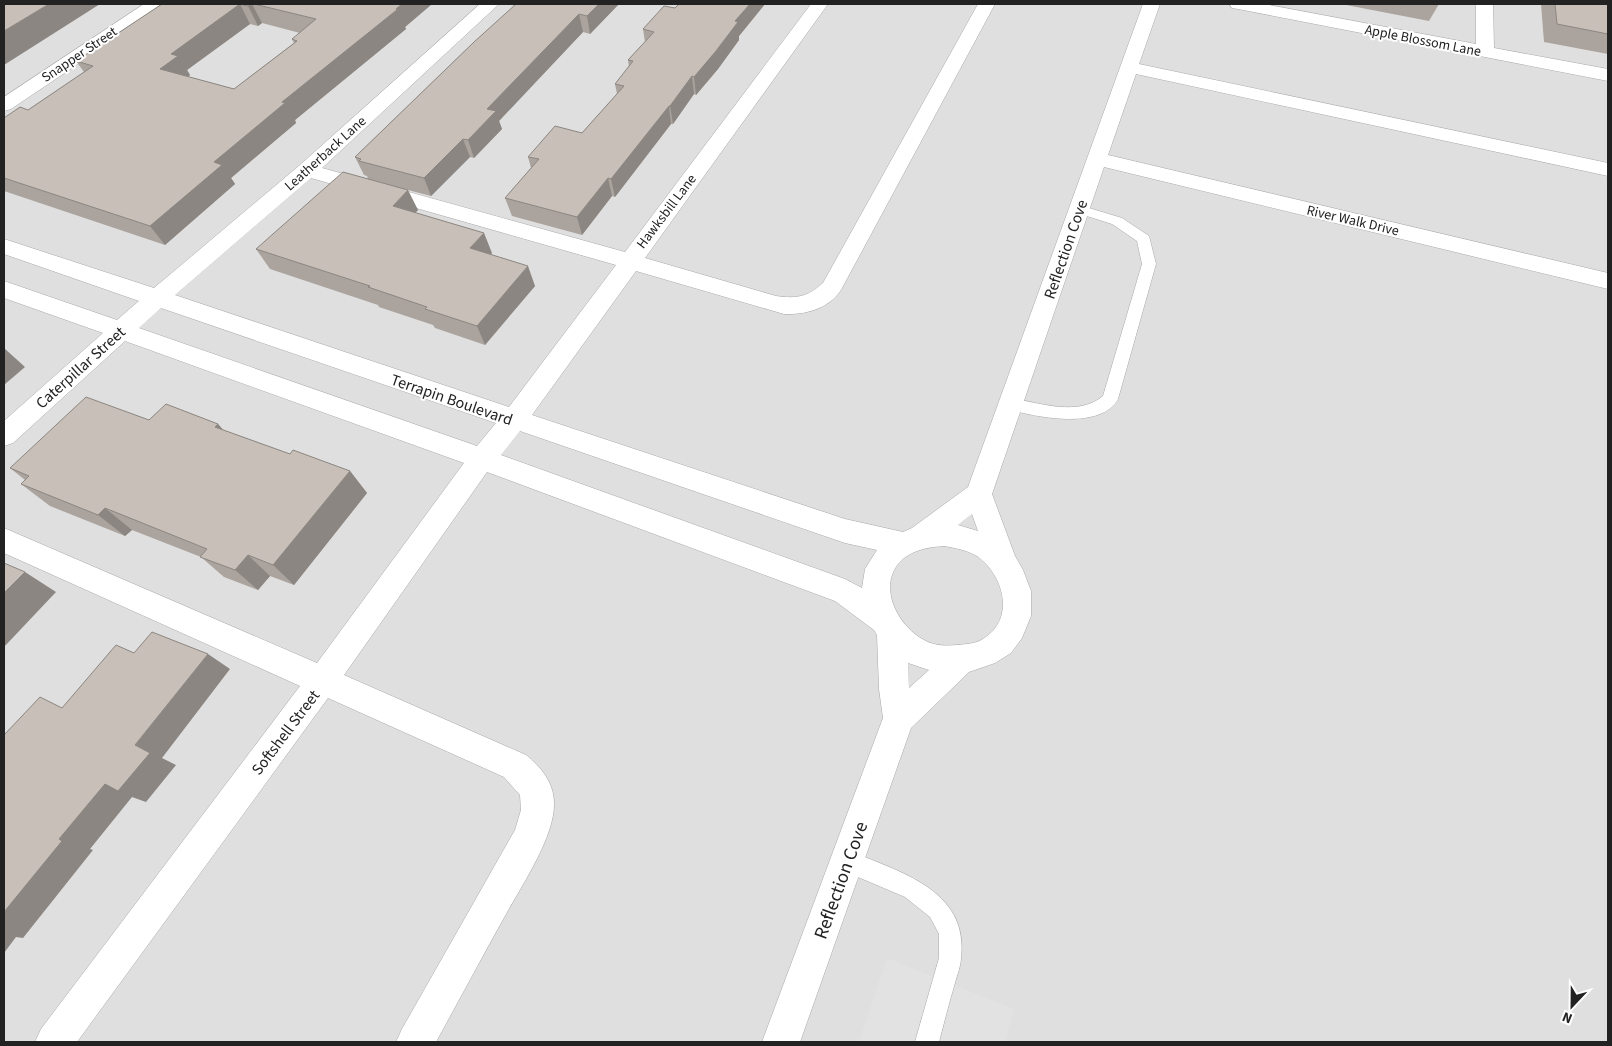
<svg xmlns="http://www.w3.org/2000/svg" width="1612" height="1046" viewBox="0 0 1612 1046" font-family="'Source Sans 3',sans-serif">
  <rect width="100%" height="100%" fill="#f2efe9"/>
  <!-- residential -->
  <rect fill="#e0dfdf" x="4" y="4" width="1604" height="1038"/>
  <!-- parking -->
  <path fill="#e2e2e2" d="M887,958L1014,1009L1005,1042H859Z"/>
  <g fill="none" stroke-linecap="round" stroke-linejoin="round">
    <!-- lane casing -->
    <g stroke="#a9a9a9" stroke-width="1">
      <g id="lane">
        <path d="M1079,205L1122,218L1149,236L1156,264L1118,399C1101,431 1033,417 1005,408L1003,404L1005,400L1011,398C1040,403 1078,417 1103,396L1142,264L1137,241L1112,224L1074,212L1072,209L1074,206Z"/>
        <path d="M847,850C897,871 969,889 961,957C961,966 957,975 955,983C949,1003 944,1023 939,1042H915L939,958V934L930,917L905,897L839,869L836,861L839,853Z"/>
      </g>
    </g>
    <!-- street casing -->
    <g stroke="#a9a9a9" stroke-width="1">
      <g id="street">
        <path d="M144,4H164L161,8L11,109L4,111V97Z"/>
        <path d="M480,4H499L322,168L625,252L811,4H828L645,258L776,296C796,299 808,297 823,283L978,4H995L842,288C831,308 806,315 784,314L636,271L532,415L845,519L903,532L912,528L968,487L1143,4H1160L1139,64L1608,163V176L1136,74L1108,155L1608,273V289L1104,167L992,494L1015,556L1023,570L1031,591V616L1022,638L1011,653L995,663L969,672L911,728L800,1042H762L883,718L879,689L877,635L874,630L835,601L487,472L344,675L526,755C541,767 554,783 554,803C555,836 522,885 506,914C482,957 459,1000 436,1042H396L402,1029L515,830L521,810L520,795L504,777L328,698L77,1042H35L41,1029L300,686L4,553V528L317,663L464,463L125,341L13,443L4,446V421L103,333L4,298V281L117,320L139,301L4,254V239L154,288L300,165ZM311,178L616,265L509,407L175,295ZM161,308L496,423L477,446L139,328ZM520,431L845,543L877,550L865,569L862,588L845,579L501,455ZM972,514L978,531L958,525ZM944,546C955,548 967,550 977,556C1004,575 1016,619 983,639C975,644 967,644 957,645C946,646 934,646 924,640C896,625 875,582 904,558C916,549 930,547 944,546ZM908,663L929,670L909,688Z"/>
        <path d="M1229,4H1264L1476,44V4H1493L1494,48L1608,69V81L1238,9L1232,8Z"/>
      </g>
    </g>
    <!-- lane -->
    <use href="#lane" fill="#fff" fill-rule="evenodd"/>
    <!-- street -->
    <use href="#street" fill="#fff" fill-rule="evenodd"/>
  </g>
  <!-- wall -->
  <g fill="#aba49e" fill-rule="evenodd">
    <path d="M162,4H432L405,27L406,29L295,120L296,123L231,178L235,184L165,245L4,191V118L28,110L84,72L76,61ZM262,23L300,33L292,39L294,43L234,89L188,77L190,75L187,70L250,24L258,26Z"/>
    <path d="M619,4L590,34L583,32L499,121L502,129L474,158L470,157L431,196L404,189L418,210L415,213L492,253L490,254L535,286L485,345L435,328L433,325L379,307L378,305L270,269L256,249L368,179L367,176L364,175L355,157L474,42Z"/>
    <path d="M679,4H765L739,36V40L718,69L696,95L694,94L673,124H671L615,197L612,196L582,235L512,216L505,198L531,168L528,157L582,133L617,94L615,84L629,67L628,60L645,42L643,29L675,8Z"/>
    <path d="M1341,4H1439L1429,21Z"/>
    <path d="M1541,4H1608V54L1544,42Z"/>
    <path d="M149,420L218,424L223,430L290,454L350,471L367,493L294,585L270,576L258,590L224,577L201,557L132,530L125,536L50,506L21,484L25,480L10,468Z"/>
  </g>
  <!-- shaded-wall -->
  <g fill="#8b8681">
    <path d="M49,4H100L4,65V31Z"/>
    <path d="M240,4L250,24L187,70L190,75L172,89L160,69L171,54Z"/>
    <path d="M251,4H252L262,23L258,26L248,6Z"/>
    <path d="M402,4H432L405,27L406,29L295,120L296,123L231,178L235,184L165,245L150,226L214,162L282,102Z"/>
    <path d="M599,4H619L590,34L587,16Z"/>
    <path d="M750,4H765L739,36V40L718,69L696,95L694,77L735,21Z"/>
    <path d="M579,14L583,32L499,121L502,129L474,158L468,140L487,109Z"/>
    <path d="M692,76L694,94L673,124L670,106Z"/>
    <path d="M669,106L671,124L615,197L611,179Z"/>
    <path d="M463,139L470,157L431,196L424,178Z"/>
    <path d="M608,178L612,196L582,235L577,217Z"/>
    <path d="M408,190L418,210L402,226L393,206Z"/>
    <path d="M484,233L492,253L478,268L470,248Z"/>
    <path d="M528,266L535,286L485,345L477,326Z"/>
    <path d="M4,348L25,367L4,385Z"/>
    <path d="M218,424L239,448L215,427Z"/>
    <path d="M350,471L367,493L294,585L273,565Z"/>
    <path d="M105,508L132,530L125,536L98,515Z"/>
    <path d="M248,555L270,576L258,590L235,570Z"/>
    <path d="M25,572L56,592L4,647V593Z"/>
    <path d="M208,654L230,669L162,758L176,765L146,802L132,797L90,849L93,850L23,938L16,937L4,953V912L59,839L135,745Z"/>
  </g>
  <!-- building -->
  <g fill="#c7bfb8" stroke="#8b8681">
    <path d="M4,4H49L4,31Z"/>
    <path d="M162,4H251L248,6L240,4L171,54L178,56L160,69L234,89L297,41L292,39L316,19L254,4H402L396,9H398L282,102L285,103L214,162L222,165L150,226L4,178V118L20,107L28,110L93,66L76,61Z"/>
    <path d="M516,4H599L587,16L579,14L487,109L496,111L468,140L463,139L424,178L359,161L361,159L355,157L474,42Z"/>
    <path d="M679,4H750L735,21L738,22L716,51L694,77L692,76L670,106H669L611,179L608,178L577,217L505,198L539,159L528,157L555,126L582,133L624,86L615,84L633,61L628,60L654,32L643,29L664,6L675,8Z"/>
    <path d="M1555,4H1608V34L1557,24Z"/>
    <path d="M343,172L408,190L393,206L484,233L470,248L528,266L477,326L425,309L427,307L368,287L370,286L256,249Z"/>
    <path d="M86,397L149,420L166,404L218,424L215,427L290,454L293,450L350,471L273,565L248,555L235,570L200,557L207,549L105,508L98,515L21,484L29,476L10,468Z"/>
    <path d="M4,563L25,572L4,593Z"/>
    <path d="M152,632L208,654L135,745L150,753L118,791L105,784L59,839L62,841L4,912V735L40,697L62,708L116,645L134,653Z"/>
  </g>
  <g text-anchor="middle" stroke-width="4" stroke-linejoin="round" paint-order="stroke">
    <!-- far-street labels -->
    <g font-size="14" fill="#222" stroke="#fff">
      <text transform="translate(1423 40) rotate(11)" y="5">Apple Blossom Lane</text>
      <text transform="translate(79 54) rotate(-34)" y="5">Snapper Street</text>
      <text transform="translate(325 153) rotate(-42)" y="5">Leatherback Lane</text>
      <text transform="translate(666 211) rotate(-53)" y="5">Hawksbill Lane</text>
      <text transform="translate(1353 220) rotate(13)" y="5">River Walk Drive</text>
    </g>
    <!-- street labels -->
    <g font-size="16" fill="#222" stroke="#fff">
      <text transform="translate(1065 249) rotate(-71)" y="6">Reflection Cove</text>
      <text transform="translate(80 367) rotate(-42)" y="6">Caterpillar Street</text>
      <text transform="translate(452 399) rotate(19)" y="6">Terrapin Boulevard</text>
      <text transform="translate(285 732) rotate(-53)" y="6">Softshell Street</text>
    </g>
    <!-- near-street labels -->
    <g font-size="19" fill="#222" stroke="#fff">
      <text transform="translate(840 880) rotate(-70)" y="7">Reflection Cove</text>
    </g>
  </g>
  <!-- border -->
  <rect width="1612" height="1046" fill="none" stroke="#222222" stroke-width="10"/>
  <!-- north arrow -->
  <g transform="translate(1572 1006) rotate(202)" stroke="#ffffff" stroke-width="4" paint-order="stroke">
  <path d="M0-4L9 19L0 12L-9 19Z" fill="#222222"/>
  <text y="-8" font-size="14" font-weight="bold" text-anchor="middle" fill="#222222">N</text>
  </g>
</svg>
